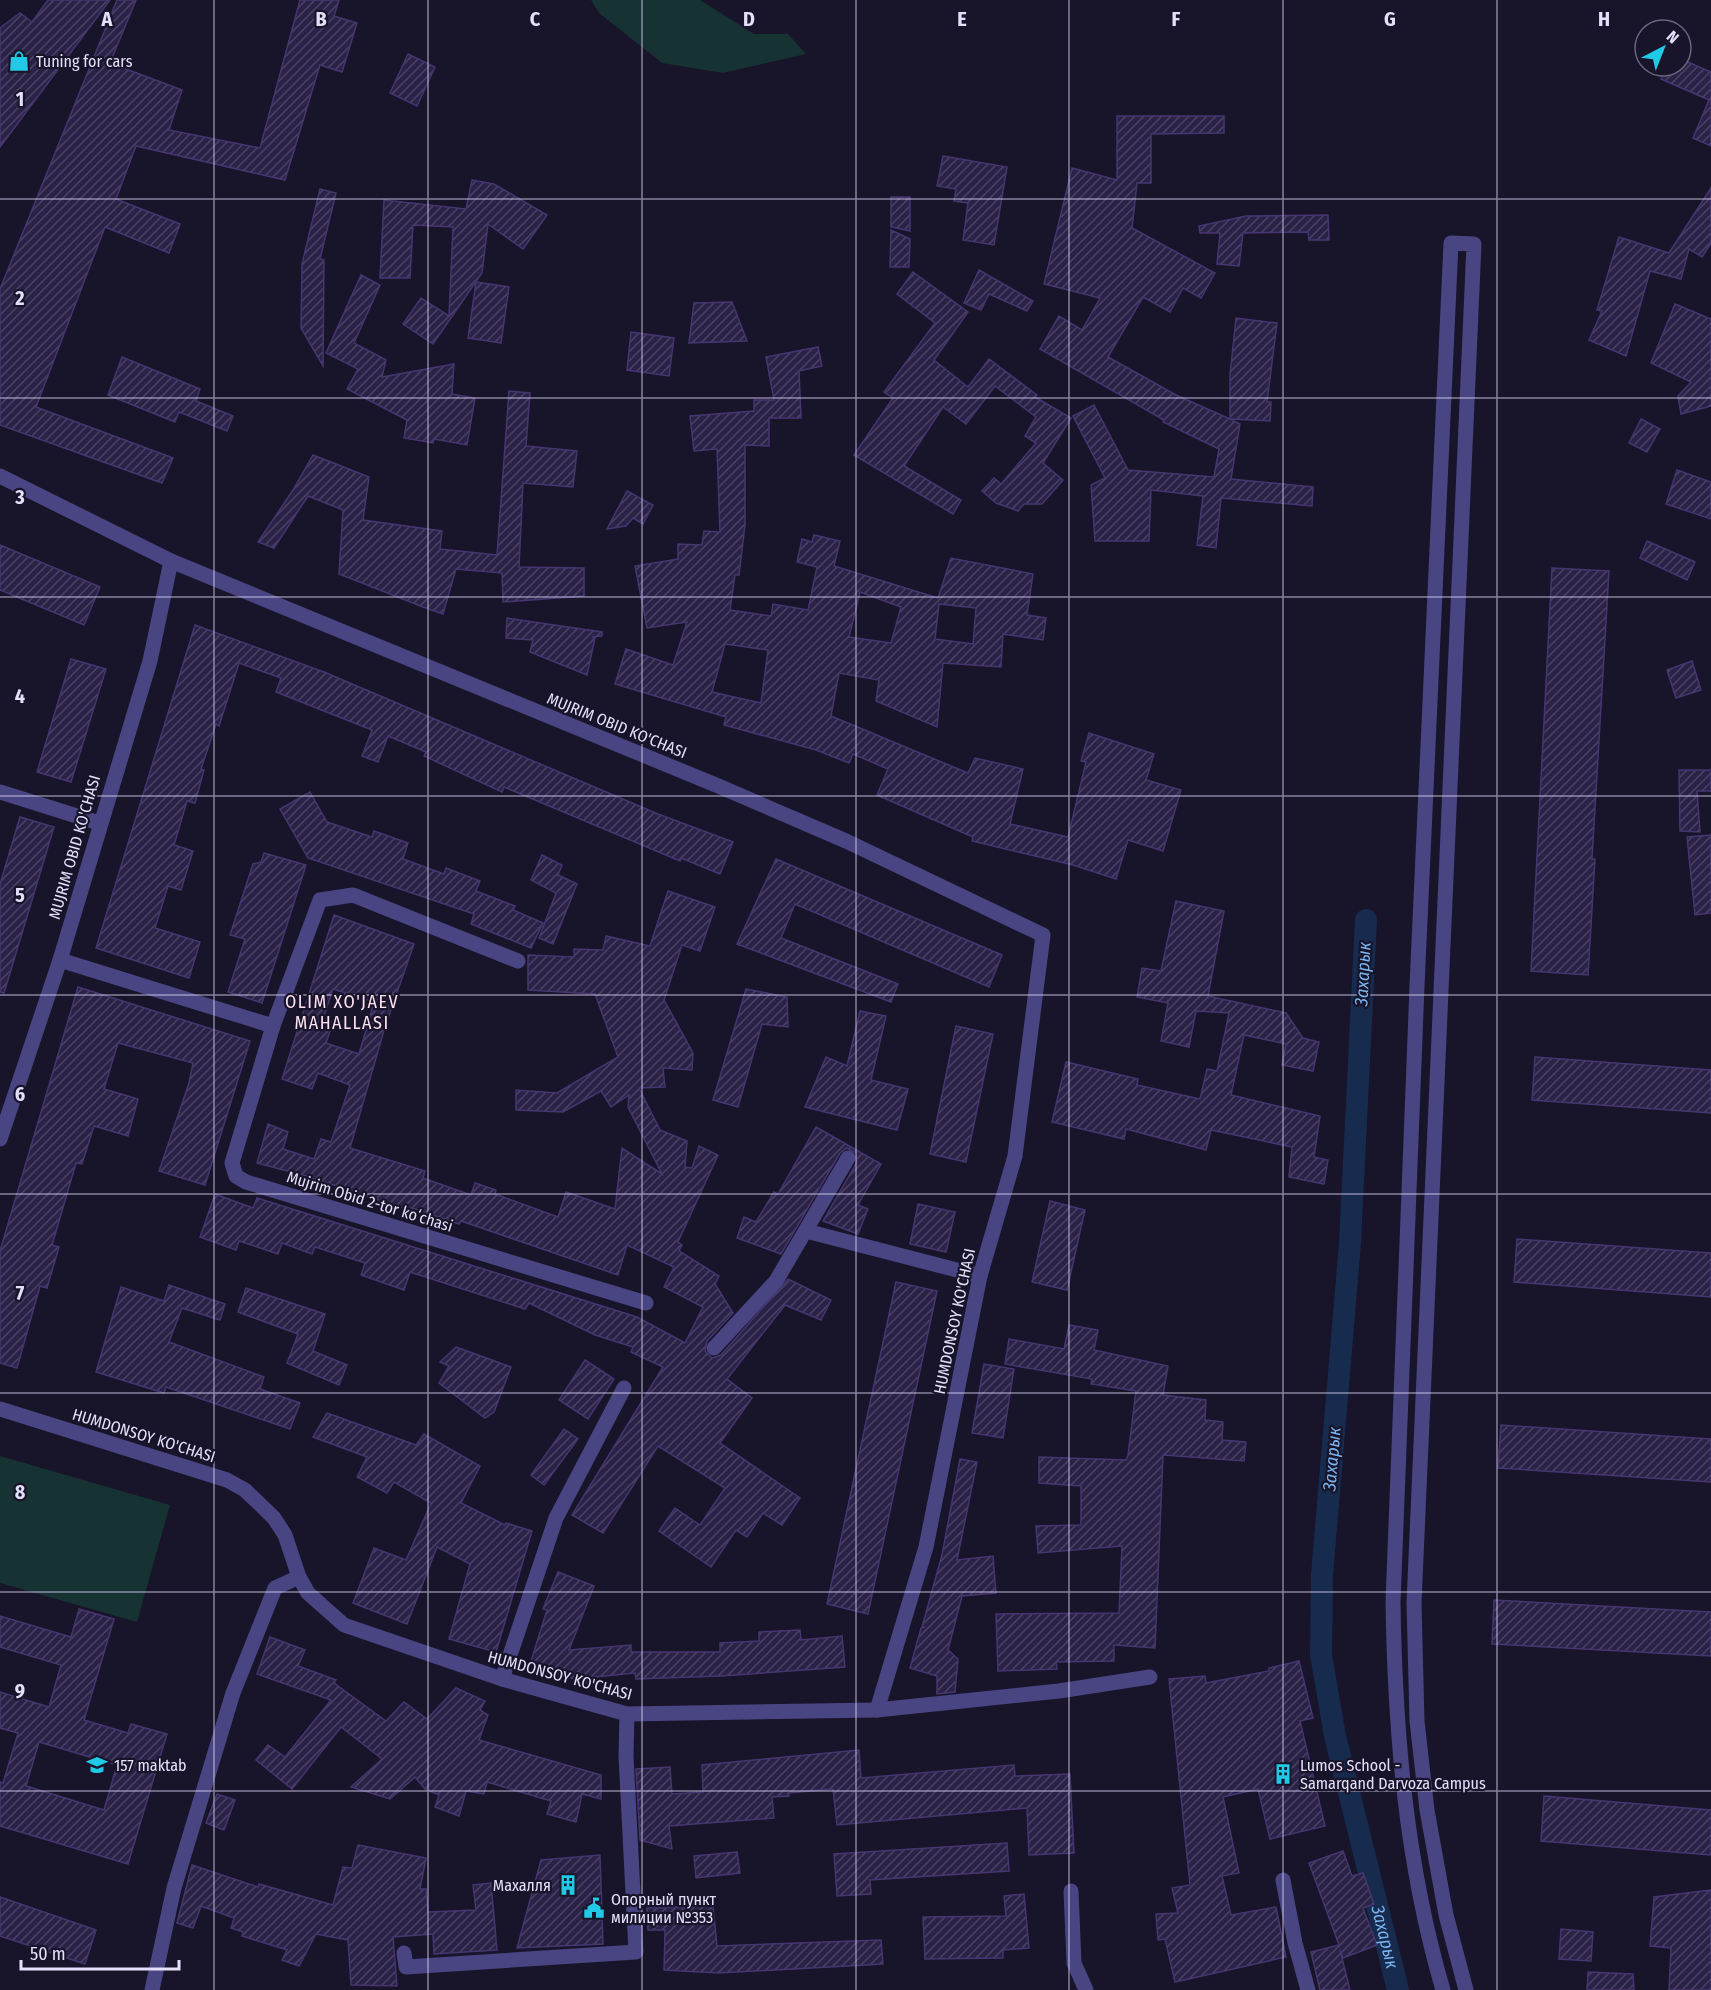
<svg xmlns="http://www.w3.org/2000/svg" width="1711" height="1990" viewBox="0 0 1711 1990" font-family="'Fira Sans Condensed',sans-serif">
  <defs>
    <pattern id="building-hatch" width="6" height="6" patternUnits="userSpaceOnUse" patternTransform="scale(1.5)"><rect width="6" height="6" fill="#2b2248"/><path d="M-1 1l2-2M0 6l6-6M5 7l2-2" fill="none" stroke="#4a4263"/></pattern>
  </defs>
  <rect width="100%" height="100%" fill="#181429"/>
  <!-- grass -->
  <g fill="#173232">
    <path d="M591,0H700L754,34H788L806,54L723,73L662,63L599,13Z"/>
    <path d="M0,1456L170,1505L137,1622L0,1583Z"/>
  </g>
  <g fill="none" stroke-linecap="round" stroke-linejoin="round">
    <!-- canal -->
    <path stroke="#172b4e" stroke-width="22" id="s1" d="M1366,920L1350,1243L1322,1575L1321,1655L1335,1736L1398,1990"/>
  </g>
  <!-- building -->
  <g fill="url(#building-hatch)" stroke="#453671" stroke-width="1.5" fill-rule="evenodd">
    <path d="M48,0H110L0,147V28L20,13L32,22Z"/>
    <path d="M117,0H136L110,63L182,90L169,130L260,148L300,0H339L334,16L357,23L342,72L320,65L285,180L136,146L116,199L180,224L169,253L105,227L36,407L173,458L162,483L0,425V289Z"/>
    <path d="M408,54L435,67L417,106L390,93Z"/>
    <path d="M1681,59L1711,72V146L1693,138L1709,100L1661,79L1666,66H1681Z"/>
    <path d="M1117,116H1224V133L1151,134V183H1137L1132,228L1215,273L1201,298L1183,288L1170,312L1143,297L1108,357L1176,395L1230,419V375L1236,318L1277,323L1267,402H1271L1270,421L1230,419L1240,424L1231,479L1313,487L1312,506L1221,498L1216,548L1197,545L1203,496L1151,490L1149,541H1095L1091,485L1105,478L1073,416L1094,405L1128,470L1214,477L1219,449L1163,422L1164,420L1040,349L1059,316L1082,330L1100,298L1044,284L1072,168L1117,180Z"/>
    <path d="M943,156L1007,167L994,245L963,240L968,203L954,201L956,189L937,186Z"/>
    <path d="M472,180L494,184L547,215L523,249L488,224L482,273L433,344L403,324L421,298L449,316L453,227L413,225L410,278H380L384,200L466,209Z"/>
    <path d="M1711,188V243L1702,257L1689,249L1681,279L1650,271L1626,356L1589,340L1602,311L1597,310L1619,237L1669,253Z"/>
    <path d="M320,189L336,193L320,259L324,260L323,366L301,328L302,264Z"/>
    <path d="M891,197H910V231L891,227Z"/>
    <path d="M1328,215L1329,240H1309L1308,232L1243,233L1239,266L1217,264L1220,233H1200L1199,226L1246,216Z"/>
    <path d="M891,230L910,239L909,267H890Z"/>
    <path d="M979,270L1033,301L1027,311L989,294L981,310L964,303Z"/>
    <path d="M913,272L968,312L934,360L968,387L989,359L1037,395L1035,397L1071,418L1043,463L1063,480L1042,504H1024L1018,511L996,503L982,491L994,478L1001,484L1036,443L1025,436L1036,417L995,386L966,424L943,407L904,466L961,500L953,514L854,455L893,398L884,392L935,323L897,294Z"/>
    <path d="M361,275L380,285L354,343L386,360L382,377L454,364L452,394L475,398L467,445L434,439L433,443L404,438L407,420L347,389L358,369L326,353Z"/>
    <path d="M476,282L509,287L501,343L468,338Z"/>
    <path d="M732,302L747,341L689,343L694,303Z"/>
    <path d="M1675,304L1711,319V406L1681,414L1678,396L1691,382L1651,363Z"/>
    <path d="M631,332L674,338L669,376L627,370Z"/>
    <path d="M818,347L822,366L799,371L801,418H769V446L745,445V525L739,575H735L730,610L771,616L773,604L808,610L817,567L797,562L802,539L812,542L814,535L840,541L834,566L938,598L951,558L1033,574L1027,615L1046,618L1043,640L1003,634L1001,667L943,663L937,727L876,701L879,680L839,673L831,716L968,773L975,758L1023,769L1010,824L1068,837L1086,762L1081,761L1089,733L1154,754L1146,780L1181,790L1163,851L1128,840L1116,879L1073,865L972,841L973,837L877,795L888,769L853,754L849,763L816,750L724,725L726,717L615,684L626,649L673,665L687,622L647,628L635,566L678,559V544L702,545L704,531L720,532L717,449L694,451L690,416L754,411V400H774L766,357ZM860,592L901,607L891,643L849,637ZM939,604L976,608L973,644L935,639ZM725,644L768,650L761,703L712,692Z"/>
    <path d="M122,357L200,389L196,401L233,416L227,431L179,412L175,422L108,395Z"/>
    <path d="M509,391L530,393L526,446L577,451L573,487L523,483L519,567L584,568V596L503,602L502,573L456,569L443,614L423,607L339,574L343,510L308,496L274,548L258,542L293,490L313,455L369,477L363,520L442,531L440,549L497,555Z"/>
    <path d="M1641,419L1660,429L1647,452L1629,443Z"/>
    <path d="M1677,470L1711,482V519L1666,504Z"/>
    <path d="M627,491L653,505L643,524L633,518L626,526L607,529Z"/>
    <path d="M1647,541L1695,562L1687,580L1640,558Z"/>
    <path d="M0,545L100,587L84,625L0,590Z"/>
    <path d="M1552,568L1609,571L1592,859H1595L1588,975L1531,971Z"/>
    <path d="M507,618L602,632V636L592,637L595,638L587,675L530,652L533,640L506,638Z"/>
    <path d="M195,625L324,672L658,814L733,842L720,874L681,858L680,861L504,787L502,792L424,756L426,752L388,736L378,762L362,756L372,730L276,692L281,678L239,663L219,726L216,724L201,769L204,770L195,803L187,801L174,845L193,851L181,890L168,886L155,928L200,942L189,978L96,948Z"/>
    <path d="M71,659L106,669L71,782L37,772Z"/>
    <path d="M1692,661L1701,690L1676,698L1667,670Z"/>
    <path d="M1679,770H1711V791H1697L1700,832L1680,831Z"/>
    <path d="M310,792L327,822L372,837L374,831L408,843L403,859L444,874L446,868L480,881L476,891L515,906L513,910L543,923L531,948L471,924L474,914L308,858L280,809Z"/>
    <path d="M20,817L54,827L4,993L0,992V884Z"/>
    <path d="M1711,835V913L1695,915L1687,837Z"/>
    <path d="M264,853L306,865L262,1003L228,992L245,939L230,935L253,864L261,862Z"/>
    <path d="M542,855L562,865L558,875L577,884L553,944L539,938L556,893L531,880Z"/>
    <path d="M776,859L1002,955L989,987L795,904L781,938L898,984L891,1002L737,944Z"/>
    <path d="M668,891L715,907L700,951L682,945L664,1000L693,1053L692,1070L663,1068L665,1087L639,1088L660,1130L687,1141L685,1167L692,1168L699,1146L718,1155L678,1242L682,1245L679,1251L719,1276L715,1284L733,1313L707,1341L705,1351L712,1358L721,1355L788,1279L831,1300L821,1320L785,1305L727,1379L752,1398L720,1443L800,1498L782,1525L763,1513L747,1537L736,1530L711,1567L659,1531L675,1508L700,1525L725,1488L658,1446L603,1533L572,1515L663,1367L631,1352L633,1347L595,1335L529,1303L525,1309L410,1272L404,1290L361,1275L365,1263L315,1247L312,1254L282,1243L278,1254L239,1241L236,1250L200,1237L215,1194L253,1208L257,1198L637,1317L685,1343L703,1307L664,1287L674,1267L627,1245L618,1275L461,1221L459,1224L412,1208V1211L306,1176L257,1163L268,1124L288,1132L283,1149L314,1159L321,1139L331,1142L350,1085L318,1073L312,1089L282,1079L334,915L414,944L385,1027L350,1148L425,1171L423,1178L471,1195L475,1183L496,1190L495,1194L558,1217L566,1192L615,1209L622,1148L662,1174L628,1107L629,1095L611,1107L601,1091L563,1112L516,1110V1090L557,1093L618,1057L595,994L528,990V955L574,957V949L603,950L606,936L650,946ZM333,989L374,1002L359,1054L326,1043L333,1022L323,1019Z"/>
    <path d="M1176,901L1224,911L1208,996L1286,1013L1303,1038L1319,1042L1313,1071L1282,1065L1286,1044L1244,1035L1231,1095L1320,1116L1314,1157L1328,1160L1324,1184L1289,1177L1292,1147L1211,1130L1206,1150L1126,1129L1124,1139L1052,1122L1066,1062L1138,1079L1137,1085L1200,1099L1207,1069L1217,1071L1229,1013L1196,1011L1189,1047L1161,1041L1168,1003L1137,997L1142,968L1161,971Z"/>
    <path d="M78,987L250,1041L205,1185L159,1171L189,1083L193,1063L118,1043L104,1089L138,1099L128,1136L94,1126L82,1164L76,1163L52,1245L59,1247L47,1288L40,1286L17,1368L0,1363V1251Z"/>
    <path d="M746,989L787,997L788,1027L762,1024L738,1107L713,1100Z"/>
    <path d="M860,1011L886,1016L871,1080L908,1089L897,1130L805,1107L826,1057L847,1066Z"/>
    <path d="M956,1026L993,1034L966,1162L930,1154Z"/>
    <path d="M1535,1057L1711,1070V1113L1532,1100Z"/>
    <path d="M816,1127L881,1164L858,1205L868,1209L858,1234L823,1221L857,1162L856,1153L847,1148L840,1153L781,1254L737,1238L744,1217L756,1222L774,1192L778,1194Z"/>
    <path d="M1050,1201L1085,1210L1067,1290L1032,1282Z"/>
    <path d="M918,1204L955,1212L946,1252L910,1244Z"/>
    <path d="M1517,1239L1711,1253V1297L1514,1282Z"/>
    <path d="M896,1282L937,1291L868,1614L827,1604Z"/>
    <path d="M169,1285L225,1304L220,1320L182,1308L169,1342L264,1377L260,1389L300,1403L290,1429L166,1387L164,1393L96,1372L121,1287L164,1301Z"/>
    <path d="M246,1288L325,1314L313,1351L347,1365L339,1385L287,1363L298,1334L238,1312Z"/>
    <path d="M1069,1325L1098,1330L1094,1350L1168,1366L1163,1395L1206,1400L1205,1420L1223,1422L1222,1440L1246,1442L1244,1461L1163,1455L1155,1648L1114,1645V1661L1056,1662L1057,1669L998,1671L996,1614L1119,1613L1122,1546L1038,1553L1036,1526L1081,1525V1486L1039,1483V1457L1126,1460L1128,1455L1136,1391L1091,1384L1092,1379L1005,1364L1009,1339L1064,1349Z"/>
    <path d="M456,1347L511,1367L494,1412L485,1418L439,1383L449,1366L440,1362Z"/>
    <path d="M585,1360L614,1379L588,1419L559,1400Z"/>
    <path d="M984,1364L1014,1369L1003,1438L972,1433Z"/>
    <path d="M327,1413L416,1445L424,1434L480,1466L461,1503L505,1525L506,1523L532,1531L496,1652L449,1639L470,1564L437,1547L407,1624L353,1603L374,1548L406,1560L431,1503L394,1482L387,1493L357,1477L367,1457L313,1437Z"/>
    <path d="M1501,1425L1711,1439V1482L1498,1468Z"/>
    <path d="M564,1429L578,1439L544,1485L531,1475Z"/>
    <path d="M960,1459L977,1462L957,1560L993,1556L996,1593L962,1596L948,1650L958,1659L955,1692L937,1694V1676L910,1668L921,1628L925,1627H922L942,1555Z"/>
    <path d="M558,1572L594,1586L569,1650L631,1645V1652H720V1643L759,1641V1632L800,1630L801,1640L842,1636L845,1667L721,1676L636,1679L635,1673L595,1677L592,1685L530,1664L547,1610L543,1609Z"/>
    <path d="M1494,1600L1711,1612V1656L1492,1644Z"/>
    <path d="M79,1609L114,1619L84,1720L128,1733L131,1724L167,1734L128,1864L0,1826V1782L3,1783L18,1733L0,1728V1692L49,1707L61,1665L0,1647V1616L71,1637ZM39,1742L117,1765L104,1810L26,1786Z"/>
    <path d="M270,1637L305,1650L298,1666L336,1680L334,1683L386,1721L404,1702L427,1719L456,1688L485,1701L480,1710L488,1715L479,1740L601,1775V1799L582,1794L576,1822L547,1814L551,1801L487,1782L484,1794L466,1791L459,1816L435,1807L439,1795L425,1789L415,1777L390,1799L351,1787L382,1759L341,1727L292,1789L256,1760L268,1745L285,1757L331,1700L257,1674Z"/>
    <path d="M1299,1661L1313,1718L1300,1721L1325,1826L1270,1839L1258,1789L1223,1797L1239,1873L1222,1876L1231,1915L1276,1907L1286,1957L1175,1982L1165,1939L1158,1940L1156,1914L1178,1913L1172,1888L1190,1885L1169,1679L1205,1676L1206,1683L1269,1671V1668Z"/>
    <path d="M859,1750L861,1778L1014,1765L1015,1776L1070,1774L1074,1853L1029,1855L1027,1808L837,1825L833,1789L788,1793L789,1796L772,1797L774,1818L669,1826L672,1849L640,1840L636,1769L670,1767L672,1794L703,1792L702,1765Z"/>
    <path d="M217,1794L235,1800L224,1830L206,1823Z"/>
    <path d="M1544,1796L1711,1810V1855L1541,1841Z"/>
    <path d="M1007,1843L1009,1871L870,1880L871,1894L837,1896L834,1854Z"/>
    <path d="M358,1845L426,1858L420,1889H426L428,1912L476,1910L473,1885L491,1883L497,1950L434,1954L433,1934L393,1937L397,1986L351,1985L348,1940L316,1934L299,1966L282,1960L287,1950L242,1936L243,1932L231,1928L234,1918L201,1906L193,1928L177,1923L192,1865L258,1887L259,1884L333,1905L343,1867L352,1868Z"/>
    <path d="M1343,1851L1352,1876L1363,1873L1374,1904L1363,1908L1377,1945L1343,1958L1340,1950L1350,1990H1320L1311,1952L1339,1945L1309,1863Z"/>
    <path d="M737,1852L740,1873L696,1878L694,1856Z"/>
    <path d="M600,1855L603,1944L517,1948L541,1860Z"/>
    <path d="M1711,1890V1990H1669L1671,1948L1650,1946L1654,1897Z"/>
    <path d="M1024,1894L1029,1948L1003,1950V1958L925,1959L923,1917L1006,1916L1004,1896Z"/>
    <path d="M0,1897L96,1930L85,1964L0,1936Z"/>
    <path d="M713,1906L717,1946L881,1940L883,1964L719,1973L664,1970L665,1930H648L647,1908Z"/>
    <path d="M1561,1929L1593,1932L1591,1961L1559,1959Z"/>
    <path d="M1588,1972L1633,1974L1634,1990H1587Z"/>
  </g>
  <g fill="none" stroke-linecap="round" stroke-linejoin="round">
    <!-- minor -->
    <g stroke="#494482" stroke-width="15">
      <path d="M0,476L171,561L716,785L846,841L1043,935L1015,1156L980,1276L926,1547L877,1710"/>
      <path d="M0,792L99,823"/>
      <path d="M60,960L273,1026"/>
      <path d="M518,961L353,895L320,900L273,1026L232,1163L236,1176L246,1182L646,1303"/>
      <path d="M0,1139L60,960L150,661L171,561"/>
      <path d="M806,1231L980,1276"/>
      <path d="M714,1348L776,1281L848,1158"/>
      <path d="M0,1409L227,1480L245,1490L274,1518L285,1535L299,1577L308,1593L344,1625L502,1679L627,1714L877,1710L1059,1691L1150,1677"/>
      <path d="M502,1679L556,1518L624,1388"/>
      <path d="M1283,1880L1295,1943L1308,1990"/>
      <path d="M1071,1891L1074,1963L1086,1990"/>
      <path d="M404,1953L406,1967L636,1952L626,1756L627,1714"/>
      <path d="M152,1990L174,1888L233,1693L275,1588L299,1577"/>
      <path d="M1443,1990C1406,1864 1395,1733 1393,1602L1417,986L1451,243L1474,244L1414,1603L1417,1721L1427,1810L1446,1915L1466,1990"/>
    </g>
  </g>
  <!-- grid -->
  <path fill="none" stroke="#e4dffb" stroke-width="1.5" stroke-opacity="0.55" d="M214,0V1990M428,0V1990M642,0V1990M856,0V1990M1069,0V1990M1283,0V1990M1497,0V1990M0,199H1711M0,398H1711M0,597H1711M0,796H1711M0,995H1711M0,1194H1711M0,1393H1711M0,1592H1711M0,1791H1711"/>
  <!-- icons -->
  <defs>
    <g id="shop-bare" transform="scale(1.62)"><path d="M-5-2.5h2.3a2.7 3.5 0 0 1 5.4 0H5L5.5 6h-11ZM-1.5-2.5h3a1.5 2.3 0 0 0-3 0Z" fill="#20cae6" stroke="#181429" stroke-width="2.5" paint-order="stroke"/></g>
    <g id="school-bare" transform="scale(1.62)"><path d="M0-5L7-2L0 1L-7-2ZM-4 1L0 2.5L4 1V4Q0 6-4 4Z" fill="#20cae6" stroke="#181429" stroke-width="2.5" paint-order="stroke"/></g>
    <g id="building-bare" transform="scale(1.62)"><path d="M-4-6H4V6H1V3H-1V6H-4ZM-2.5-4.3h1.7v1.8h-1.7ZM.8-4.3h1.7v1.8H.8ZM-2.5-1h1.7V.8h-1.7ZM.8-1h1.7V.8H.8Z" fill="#20cae6" stroke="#181429" stroke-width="2.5" paint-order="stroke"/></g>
    <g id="civic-bare" transform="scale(1.62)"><path d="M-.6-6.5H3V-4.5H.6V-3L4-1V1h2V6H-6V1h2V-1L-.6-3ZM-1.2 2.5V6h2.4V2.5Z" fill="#20cae6" stroke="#181429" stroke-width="2.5" paint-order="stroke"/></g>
  </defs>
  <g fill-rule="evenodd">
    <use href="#shop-bare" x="19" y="61"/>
    <use href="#school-bare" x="97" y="1765"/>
    <use href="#building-bare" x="1283" y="1774"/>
    <use href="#building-bare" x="568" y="1885"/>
    <use href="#civic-bare" x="594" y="1908"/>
  </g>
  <g text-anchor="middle" stroke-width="4.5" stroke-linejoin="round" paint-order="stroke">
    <!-- poi labels -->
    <g font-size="16" fill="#e4dffb" stroke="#181429" text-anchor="start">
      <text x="36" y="67">Tuning for cars</text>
      <text x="114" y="1771">157 maktab</text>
      <text x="1300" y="1771">Lumos School -<tspan x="1300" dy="18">Samarqand Darvoza Campus</tspan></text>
      <text x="551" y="1891" text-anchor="end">Махалля</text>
      <text x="611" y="1905">Опорный пункт<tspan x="611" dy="18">милиции №353</tspan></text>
    </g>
    <!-- street labels -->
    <g font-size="16" fill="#e4dffb" stroke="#181429">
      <text transform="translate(617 725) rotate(22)" y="6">MUJRIM OBID KO'CHASI</text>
      <text transform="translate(74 847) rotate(-74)" y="6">MUJRIM OBID KO'CHASI</text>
      <text transform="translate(370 1201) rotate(17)" y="6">Mujrim Obid 2-tor koʻchasi</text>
      <text transform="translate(954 1321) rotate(-78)" y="6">HUMDONSOY KO'CHASI</text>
      <text transform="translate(144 1435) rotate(17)" y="6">HUMDONSOY KO'CHASI</text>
      <text transform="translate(560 1675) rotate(15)" y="6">HUMDONSOY KO'CHASI</text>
    </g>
    <!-- water labels -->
    <g font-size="18" font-style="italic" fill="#79b4f0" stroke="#181429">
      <text transform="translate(1363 974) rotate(-87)" y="6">Захарык</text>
      <text transform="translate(1332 1459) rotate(-85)" y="6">Захарык</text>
      <text dy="6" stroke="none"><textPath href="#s1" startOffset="1026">Захарык</textPath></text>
    </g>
    <!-- neighbourhood labels -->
    <g font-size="18" letter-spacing="1.5" fill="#fce1f1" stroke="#181429">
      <text x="342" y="1008">OLIM XO'JAEV<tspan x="342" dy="21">MAHALLASI</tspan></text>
    </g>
  </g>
  <g font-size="20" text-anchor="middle" font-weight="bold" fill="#e4dffb" stroke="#181429" stroke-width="4.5" stroke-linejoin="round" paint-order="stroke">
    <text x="107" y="26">A</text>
    <text x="321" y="26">B</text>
    <text x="535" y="26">C</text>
    <text x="749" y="26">D</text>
    <text x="962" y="26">E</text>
    <text x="1176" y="26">F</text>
    <text x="1390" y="26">G</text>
    <text x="1604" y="26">H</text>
    <text x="20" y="106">1</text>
    <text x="20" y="305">2</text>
    <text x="20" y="504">3</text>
    <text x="20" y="703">4</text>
    <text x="20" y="902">5</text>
    <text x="20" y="1101">6</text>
    <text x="20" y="1300">7</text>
    <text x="20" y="1499">8</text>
    <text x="20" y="1698">9</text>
  </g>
  <!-- north arrow -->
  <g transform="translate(1663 48) rotate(42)"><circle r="28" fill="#181429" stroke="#6a657d" stroke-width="1.5"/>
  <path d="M0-4.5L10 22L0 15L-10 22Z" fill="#20cae6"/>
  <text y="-9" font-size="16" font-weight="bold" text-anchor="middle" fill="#e4dffb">N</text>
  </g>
  <!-- scale -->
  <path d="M21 1960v9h158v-9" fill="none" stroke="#e4dffb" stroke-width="3"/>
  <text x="30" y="1960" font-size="18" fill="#e4dffb" stroke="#181429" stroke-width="4.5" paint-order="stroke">50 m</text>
</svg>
